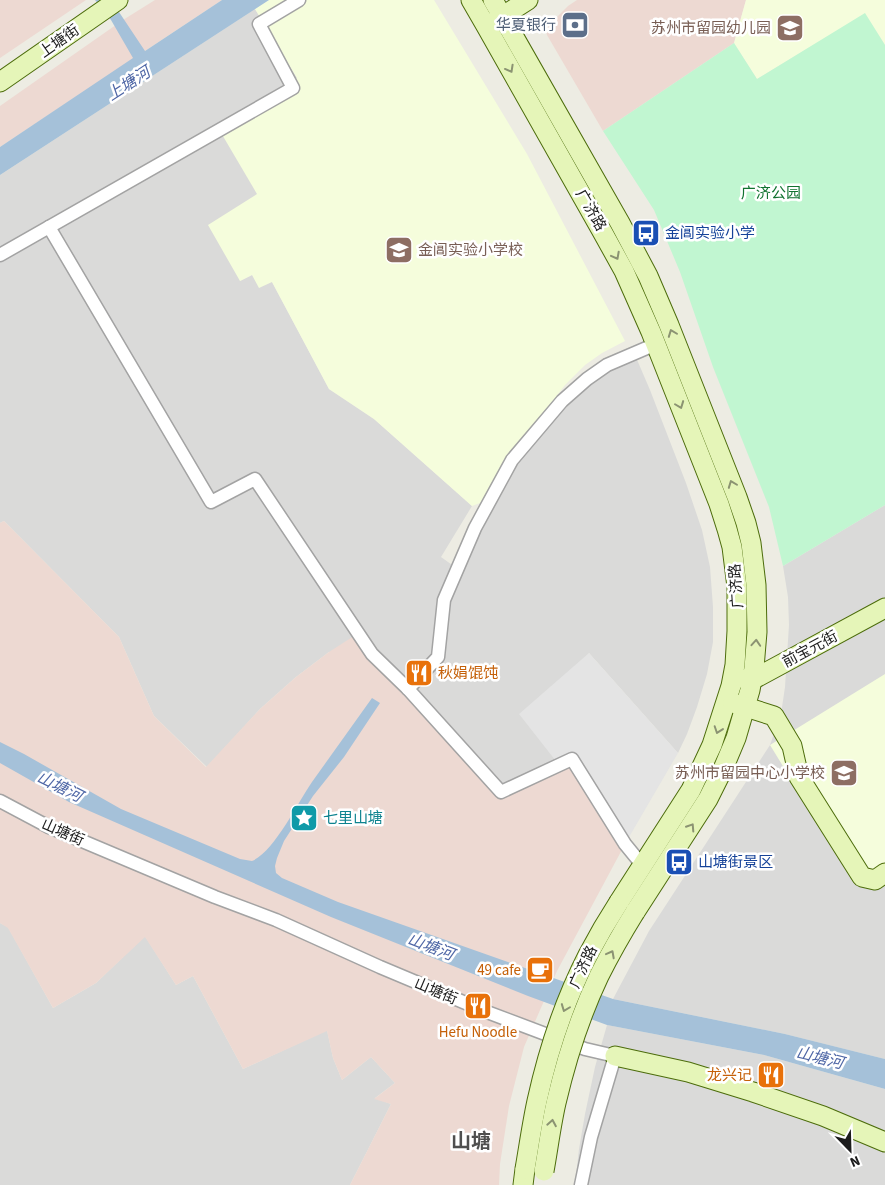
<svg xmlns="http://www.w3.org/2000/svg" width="885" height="1185" viewBox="0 0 885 1185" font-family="'Source Sans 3','Noto Sans SC',sans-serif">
  <rect width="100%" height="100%" fill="#edece3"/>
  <!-- residential -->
  <g fill="#dadad9">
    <path d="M255,9L297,78L257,194L240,281L252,275L272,282L329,389L374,419L472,506L441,557L455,567L493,501L537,436L584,385L635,355L650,390L686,483L702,530L710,567L713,607V642L707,674L697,707L687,734L678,753L589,653L559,765L501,792L329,652L296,677L260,709L207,767L154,716L119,637L4,521L0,523V175Z"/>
    <path d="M885,505V1059L785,1034L613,999L649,931L770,745L781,714L785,687L789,625L788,597L783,566Z"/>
    <path d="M0,923L8,927L53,1008L96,983L145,936L176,985L193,976L243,1069L327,1030L333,1058L342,1080L371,1057L395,1083L375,1098L391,1104L350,1185H0Z"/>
    <path d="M607,1025L764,1055L885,1089V1185H575L579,1149L585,1114L595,1067Z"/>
  </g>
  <!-- commercial -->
  <g fill="#edd9d2">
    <path d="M0,0H86L0,58Z"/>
    <path d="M155,0H222L0,147V106L123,20Z"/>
    <path d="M577,0H746L734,43L603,131L547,35L546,31L549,25L568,6Z"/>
    <path d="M4,521L119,637L154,716L206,767L260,709L296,677L329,652L357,634L500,792L572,759L625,844L557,971L524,1047L509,1106L500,1164L499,1185H350L391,1104L374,1099L395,1083L371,1057L342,1080L333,1058L327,1031L243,1069L193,976L176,985L145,937L96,983L53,1008L8,928L0,923V523Z"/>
  </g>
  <!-- education -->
  <g fill="#f5fddc">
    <path d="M269,0H434L527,154L625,341L602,353L585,365L565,385L548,407L480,503L472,506L374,419L329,389L272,282L259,288L252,275L240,281L208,225L257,194L217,126L297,78L255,9Z"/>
    <path d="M746,0H885V45L865,14L757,79L734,43Z"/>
    <path d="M885,674V867L879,871L860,867L800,769L789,776L770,745Z"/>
  </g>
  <!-- park -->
  <path fill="#c1f6d1" d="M865,13L885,45V505L783,566L769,507L713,367L680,272L654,210L603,131L734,43L757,79Z"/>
  <!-- parking -->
  <path fill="#e4e4e4" d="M589,653L678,753L625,844L572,759L559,765L519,714Z"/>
  <!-- water -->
  <g fill="#a5c1d9">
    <path d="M95,0H111L145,51L222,0H269L0,175V147L133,58L111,20Z"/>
    <path d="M372,698L380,703L344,757L313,796L284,841L277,858L275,866L276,873L282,878L338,902L613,999L785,1034L885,1059V1089L764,1055L607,1025L528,996L331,917L69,802L0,763V742L24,754L121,809L240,859L252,861C274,852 298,802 312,782C332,754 352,726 372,698Z"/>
  </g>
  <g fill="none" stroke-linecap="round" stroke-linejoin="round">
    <!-- street casing -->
    <g stroke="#a3a3a3" stroke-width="15">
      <g id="street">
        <path d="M49,227L211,502L255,479L372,654L408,689L501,792L572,759L625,844L643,866"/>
        <path d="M0,255L293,88L259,24L299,0"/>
        <path d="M408,689L438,657L444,600L475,528L512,460L562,401L587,379L607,365L656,344"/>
        <path d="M0,801L49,827L215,897L276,920L380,967L487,1012L585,1049L615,1056L591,1137L581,1185"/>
      </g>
    </g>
    <!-- secondary casing -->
    <g stroke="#4c6c0b" stroke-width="21">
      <g id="secondary">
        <path d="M471,0L486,26L603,233L624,271L651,332L719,504L727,529L732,547L737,587V631L735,665L731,686L712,745L691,790L619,902"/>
        <path d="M493,0L620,223L648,276L669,325L737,497L746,523L751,543L756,585L757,632L754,668L750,690L736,738L723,769L708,799L635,912"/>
        <path d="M492,23L528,0"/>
        <path d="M0,82L118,0"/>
        <path d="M744,679L752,680L885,608"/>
        <path d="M733,703L774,716L792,746L799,777L862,877L875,880L885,873"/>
        <path d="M615,1056L688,1072L753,1092L823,1116L885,1142"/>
        <path d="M523,1185L525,1169"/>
      </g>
    </g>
    <!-- street -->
    <use href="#street" stroke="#fff" stroke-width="12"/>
    <!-- secondary -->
    <use href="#secondary" stroke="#e5f5b8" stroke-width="19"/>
    <!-- secondary-bridge casing -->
    <g stroke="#4c6c0b" stroke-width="21" stroke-linecap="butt">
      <g id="secondary-bridge">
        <path d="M525,1169C529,1146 532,1124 537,1101C548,1051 565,1000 588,955C598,936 608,919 619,902"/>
        <path d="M544,1171C548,1149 551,1125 556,1103C566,1060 580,1016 599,976C610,954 622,933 635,912"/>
      </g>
    </g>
    <!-- secondary-bridge -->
    <use href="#secondary-bridge" stroke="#e5f5b8" stroke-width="19"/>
  </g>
  <!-- one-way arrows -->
  <defs><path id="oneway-chevron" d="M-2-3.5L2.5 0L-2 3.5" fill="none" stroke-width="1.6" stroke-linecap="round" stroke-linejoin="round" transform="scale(1.25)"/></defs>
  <g stroke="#8b9372">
    <use href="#oneway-chevron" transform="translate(510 69) rotate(61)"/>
    <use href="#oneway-chevron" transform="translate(616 256) rotate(62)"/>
    <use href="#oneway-chevron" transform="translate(672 333) rotate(-111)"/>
    <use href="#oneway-chevron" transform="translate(680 405) rotate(69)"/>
    <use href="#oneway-chevron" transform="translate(732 484) rotate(-111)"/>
    <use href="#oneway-chevron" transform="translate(756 643) rotate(-86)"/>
    <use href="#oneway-chevron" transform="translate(718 730) rotate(109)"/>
    <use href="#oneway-chevron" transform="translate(691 827) rotate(-57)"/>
    <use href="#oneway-chevron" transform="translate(611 954) rotate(-62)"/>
    <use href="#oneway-chevron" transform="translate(565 1008) rotate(111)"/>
    <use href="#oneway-chevron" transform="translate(552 1123) rotate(-80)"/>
  </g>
  <!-- icons -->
  <defs>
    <g id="bank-square" transform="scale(1.4375)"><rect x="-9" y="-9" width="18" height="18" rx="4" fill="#5c6f8a" stroke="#fff"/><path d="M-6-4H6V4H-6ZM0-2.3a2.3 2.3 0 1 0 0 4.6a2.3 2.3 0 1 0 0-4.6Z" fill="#fff"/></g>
    <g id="school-square" transform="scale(1.4375)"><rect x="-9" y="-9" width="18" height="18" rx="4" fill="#8d6e63" stroke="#fff"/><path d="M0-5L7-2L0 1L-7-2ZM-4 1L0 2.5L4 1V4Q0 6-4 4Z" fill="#fff"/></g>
    <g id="bus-square" transform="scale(1.4375)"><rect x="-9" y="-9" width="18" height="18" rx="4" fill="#1a4fb4" stroke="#fff"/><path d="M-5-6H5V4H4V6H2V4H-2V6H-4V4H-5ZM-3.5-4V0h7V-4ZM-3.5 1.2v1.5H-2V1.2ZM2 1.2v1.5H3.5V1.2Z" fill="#fff"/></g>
    <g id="restaurant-square" transform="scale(1.4375)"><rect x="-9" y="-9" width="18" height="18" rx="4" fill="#e8710a" stroke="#fff"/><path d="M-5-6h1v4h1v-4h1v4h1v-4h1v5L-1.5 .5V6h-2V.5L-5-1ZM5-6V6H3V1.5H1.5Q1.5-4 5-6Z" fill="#fff"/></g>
    <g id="sight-square" transform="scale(1.4375)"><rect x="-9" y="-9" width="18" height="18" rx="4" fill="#0f9aa8" stroke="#fff"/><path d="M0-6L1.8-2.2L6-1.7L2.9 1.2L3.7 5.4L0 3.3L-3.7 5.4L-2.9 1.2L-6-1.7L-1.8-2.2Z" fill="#fff"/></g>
    <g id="cafe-square" transform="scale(1.4375)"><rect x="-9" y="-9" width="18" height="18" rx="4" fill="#e8710a" stroke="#fff"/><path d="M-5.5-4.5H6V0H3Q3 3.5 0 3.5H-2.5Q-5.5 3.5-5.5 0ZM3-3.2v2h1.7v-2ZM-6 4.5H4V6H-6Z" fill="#fff"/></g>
  </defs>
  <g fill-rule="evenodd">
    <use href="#bank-square" x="575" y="25"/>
    <use href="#school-square" x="790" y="28"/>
    <use href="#bus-square" x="646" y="233"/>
    <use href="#school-square" x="399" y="250"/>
    <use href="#restaurant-square" x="419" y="673"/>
    <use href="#school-square" x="844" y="773"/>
    <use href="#sight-square" x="304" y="818"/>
    <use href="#bus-square" x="679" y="862"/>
    <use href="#cafe-square" x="540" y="970"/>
    <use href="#restaurant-square" x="478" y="1006"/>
    <use href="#restaurant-square" x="771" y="1075"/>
  </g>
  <g text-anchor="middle" stroke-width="5" stroke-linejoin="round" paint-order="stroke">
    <!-- service labels -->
    <g font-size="15" fill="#4e5e75" stroke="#fff" text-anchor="end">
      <text x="556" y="30">华夏银行</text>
    </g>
    <!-- education labels -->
    <g font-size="15" fill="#785e54" stroke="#fff" text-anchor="end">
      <text x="771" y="33">苏州市留园幼儿园</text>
      <text x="418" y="255" text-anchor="start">金阊实验小学校</text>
      <text x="825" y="778">苏州市留园中心小学校</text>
    </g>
    <!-- street labels -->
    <g font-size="15" fill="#1c1c1c" stroke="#fff">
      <text transform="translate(59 41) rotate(-35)" y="5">上塘街</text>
      <text transform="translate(591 210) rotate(60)" y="5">广济路</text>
      <text transform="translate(736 586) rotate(-94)" y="5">广济路</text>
      <text transform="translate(810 649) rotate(-28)" y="5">前宝元街</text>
      <text transform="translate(63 832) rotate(24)" y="5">山塘街</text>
      <text transform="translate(583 967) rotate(-65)" y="5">广济路</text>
      <text transform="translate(436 991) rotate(23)" y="5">山塘街</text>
    </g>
    <!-- park labels -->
    <g font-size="15" fill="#117330" stroke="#fff">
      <text x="771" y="198">广济公园</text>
    </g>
    <!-- transit labels -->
    <g font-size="15" fill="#164399" stroke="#fff" text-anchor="start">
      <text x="665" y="238">金阊实验小学</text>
      <text x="698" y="867">山塘街景区</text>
    </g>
    <!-- food labels -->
    <g font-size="15" fill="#c56008" stroke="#fff" text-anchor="end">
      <text x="438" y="678" text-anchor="start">秋娟馄饨</text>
      <text x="521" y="975">49 cafe</text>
      <text x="478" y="1037" text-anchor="middle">Hefu Noodle</text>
      <text x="752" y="1080">龙兴记</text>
    </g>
    <!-- culture labels -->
    <g font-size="15" fill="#0d838f" stroke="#fff" text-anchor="start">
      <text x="323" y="823">七里山塘</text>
    </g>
    <!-- water labels -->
    <g font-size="16" font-style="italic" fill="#4f67a6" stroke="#fff">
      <text transform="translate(128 83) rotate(-33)" y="6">上塘河</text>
      <text transform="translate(60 786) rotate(26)" y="6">山塘河</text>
      <text transform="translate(431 946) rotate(21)" y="6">山塘河</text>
      <text transform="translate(820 1057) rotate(14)" y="6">山塘河</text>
    </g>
    <!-- district labels -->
    <g font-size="20" font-weight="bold" fill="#4f4f4f" stroke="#fff">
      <text x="471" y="1148">山塘</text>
    </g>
  </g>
  <!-- north arrow -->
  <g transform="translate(850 1150) rotate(157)" stroke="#ffffff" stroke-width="4" paint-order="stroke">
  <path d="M0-4L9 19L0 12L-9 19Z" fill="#1c1c1c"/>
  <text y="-8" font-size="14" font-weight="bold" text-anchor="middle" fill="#1c1c1c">N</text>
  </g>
</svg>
